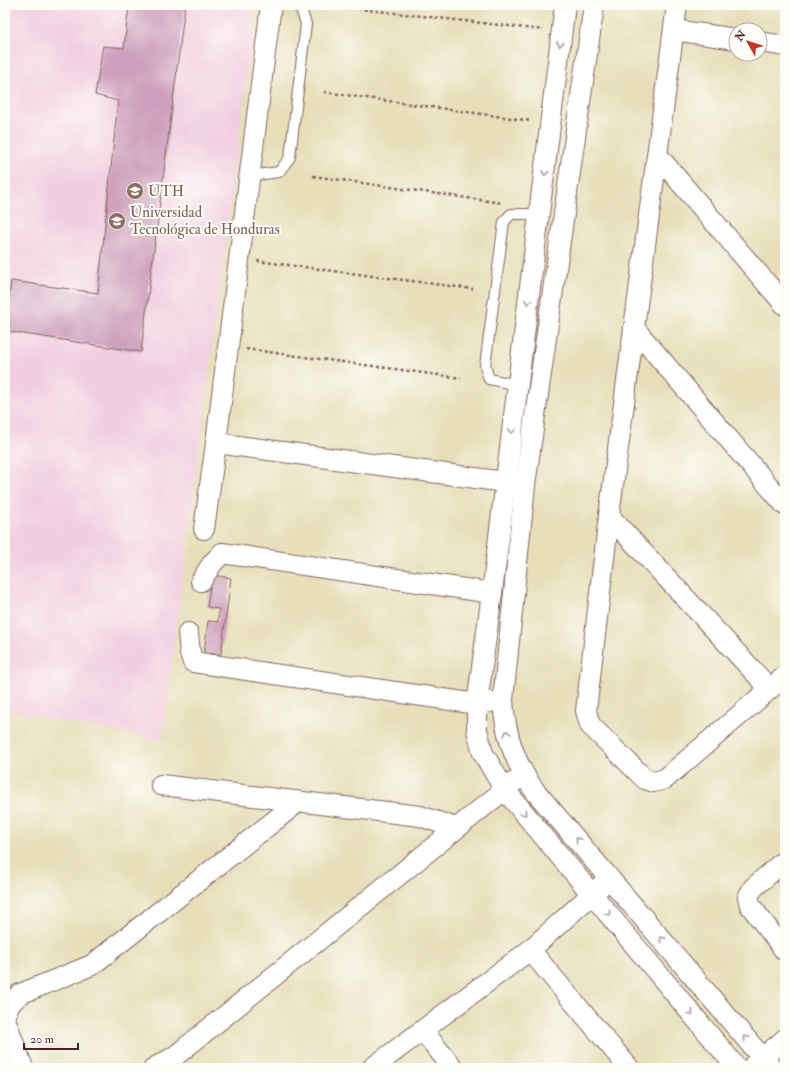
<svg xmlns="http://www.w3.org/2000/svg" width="790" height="1073" viewBox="0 0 790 1073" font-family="'IM FELL Double Pica',serif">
  <rect width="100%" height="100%" fill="#fdfcf7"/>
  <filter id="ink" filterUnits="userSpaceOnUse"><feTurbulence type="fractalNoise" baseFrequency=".025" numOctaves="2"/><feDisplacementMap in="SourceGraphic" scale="8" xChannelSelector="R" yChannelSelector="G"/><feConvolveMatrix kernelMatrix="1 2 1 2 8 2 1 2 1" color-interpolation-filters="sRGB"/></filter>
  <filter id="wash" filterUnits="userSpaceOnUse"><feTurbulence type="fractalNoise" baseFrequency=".012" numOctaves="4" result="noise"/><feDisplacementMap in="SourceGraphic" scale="16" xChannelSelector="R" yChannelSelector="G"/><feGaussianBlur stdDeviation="0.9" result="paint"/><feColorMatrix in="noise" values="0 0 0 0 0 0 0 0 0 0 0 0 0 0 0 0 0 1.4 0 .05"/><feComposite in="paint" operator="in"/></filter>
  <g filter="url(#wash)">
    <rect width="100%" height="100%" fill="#e7dfba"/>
    <!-- built -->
    <path fill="#f2cfe0" d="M5,5H256L162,741L5,710Z"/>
    <g id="blocks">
      <!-- building -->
      <g fill="#cd9fbc">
        <path d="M129,5H185L141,352L5,331L11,281L98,293L118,101L95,95L103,46L124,48Z"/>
        <path d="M212,575L231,578L221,654L204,653L208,621L218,622L219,609L207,607Z"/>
      </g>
    </g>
  </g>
  <g filter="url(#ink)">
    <use href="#blocks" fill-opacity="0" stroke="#81625d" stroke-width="1"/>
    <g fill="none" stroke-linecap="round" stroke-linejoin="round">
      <!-- lane casing -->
      <g stroke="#81625d" stroke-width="12">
        <g id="lane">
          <path d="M250,176L279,172L290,157L306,24L301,9L293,5"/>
          <path d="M518,385L489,379L485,366L504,222L511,214H539"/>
        </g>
      </g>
      <!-- street casing -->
      <g stroke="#81625d" stroke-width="22">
        <g id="street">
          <path d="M565,5L492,593L477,704V730L483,753L504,789L737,1068"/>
          <path d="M594,5L525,485L503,700C505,734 514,763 535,791L771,1068"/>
          <path d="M677,5L609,516L586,711L590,725L645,779L654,782L665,779L785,676"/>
          <path d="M674,30L736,39"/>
          <path d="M760,42L785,46"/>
          <path d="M657,155L785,305"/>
          <path d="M634,328L785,505"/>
          <path d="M216,443L519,484"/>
          <path d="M609,516L770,689"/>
          <path d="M204,529L216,443L271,5"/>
          <path d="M201,581L212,564L222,553L492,593"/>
          <path d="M188,633L190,653L193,662L477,704L490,702"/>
          <path d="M161,785L420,816L456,828"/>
          <path d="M785,860L753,888L748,897L750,905L785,951"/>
          <path d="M530,950L629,1068"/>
          <path d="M423,1031L453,1068"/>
          <path d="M753,1066L785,1039"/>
          <path d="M23,1068L5,1019L8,1006L20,994L92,965L298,802"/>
          <path d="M154,1068L174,1057L514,782"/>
          <path d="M372,1068L530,950L602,885"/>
        </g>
      </g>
      <!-- path -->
      <g stroke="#81625d" stroke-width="2.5" stroke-dasharray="3 3" stroke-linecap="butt">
        <path d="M334,6L543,30"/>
        <path d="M324,92L532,121"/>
        <path d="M313,176L502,203"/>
        <path d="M257,261L473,289"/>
        <path d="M246,349L461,378"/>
      </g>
      <!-- lane -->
      <use href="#lane" stroke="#fff" stroke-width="10"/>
      <!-- street -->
      <use href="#street" stroke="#fff" stroke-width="20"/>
    </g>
    <!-- one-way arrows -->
    <defs><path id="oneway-chevron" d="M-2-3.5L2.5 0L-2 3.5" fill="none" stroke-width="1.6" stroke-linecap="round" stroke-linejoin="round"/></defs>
    <g stroke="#ae9aa0">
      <use href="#oneway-chevron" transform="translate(560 44) rotate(97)"/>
      <use href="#oneway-chevron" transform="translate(545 173) rotate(97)"/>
      <use href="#oneway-chevron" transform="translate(528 302) rotate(97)"/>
      <use href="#oneway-chevron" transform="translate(512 431) rotate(97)"/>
      <use href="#oneway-chevron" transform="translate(507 733) rotate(-104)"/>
      <use href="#oneway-chevron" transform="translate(524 813) rotate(50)"/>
      <use href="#oneway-chevron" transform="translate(578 840) rotate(-131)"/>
      <use href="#oneway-chevron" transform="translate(608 913) rotate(50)"/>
      <use href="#oneway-chevron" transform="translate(662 939) rotate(-131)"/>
      <use href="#oneway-chevron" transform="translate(691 1013) rotate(50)"/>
      <use href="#oneway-chevron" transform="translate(746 1038) rotate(-131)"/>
    </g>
  </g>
  <!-- icons -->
  <defs>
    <g id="university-disc" transform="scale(0.9)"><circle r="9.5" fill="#8d6e63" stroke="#fdfcf7"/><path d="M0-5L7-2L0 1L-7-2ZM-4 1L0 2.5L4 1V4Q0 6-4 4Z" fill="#fff"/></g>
  </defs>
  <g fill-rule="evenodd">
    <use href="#university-disc" x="135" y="191"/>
    <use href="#university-disc" x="117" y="221"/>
  </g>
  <g text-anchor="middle" stroke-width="4" stroke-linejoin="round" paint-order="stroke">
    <!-- education labels -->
    <g font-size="15" fill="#785e54" stroke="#fdfcf7" text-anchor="start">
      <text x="148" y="196">UTH</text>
      <text x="130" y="217">Universidad<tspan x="130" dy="17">Tecnológica de Honduras</tspan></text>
    </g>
  </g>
  <!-- margin -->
  <rect width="790" height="1073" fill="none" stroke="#fdfcf7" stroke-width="20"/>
  <!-- north arrow -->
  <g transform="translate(748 42) rotate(309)"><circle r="19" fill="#fdfcf7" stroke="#b5a4a5"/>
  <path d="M0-3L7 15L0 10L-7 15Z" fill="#c8321e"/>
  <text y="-6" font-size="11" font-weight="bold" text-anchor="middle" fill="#4a1f2b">N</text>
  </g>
  <!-- scale -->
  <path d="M24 1043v6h54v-6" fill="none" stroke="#4a1f2b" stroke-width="2"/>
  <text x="30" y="1043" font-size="12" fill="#4a1f2b" stroke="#fdfcf7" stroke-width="3" paint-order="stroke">20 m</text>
</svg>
